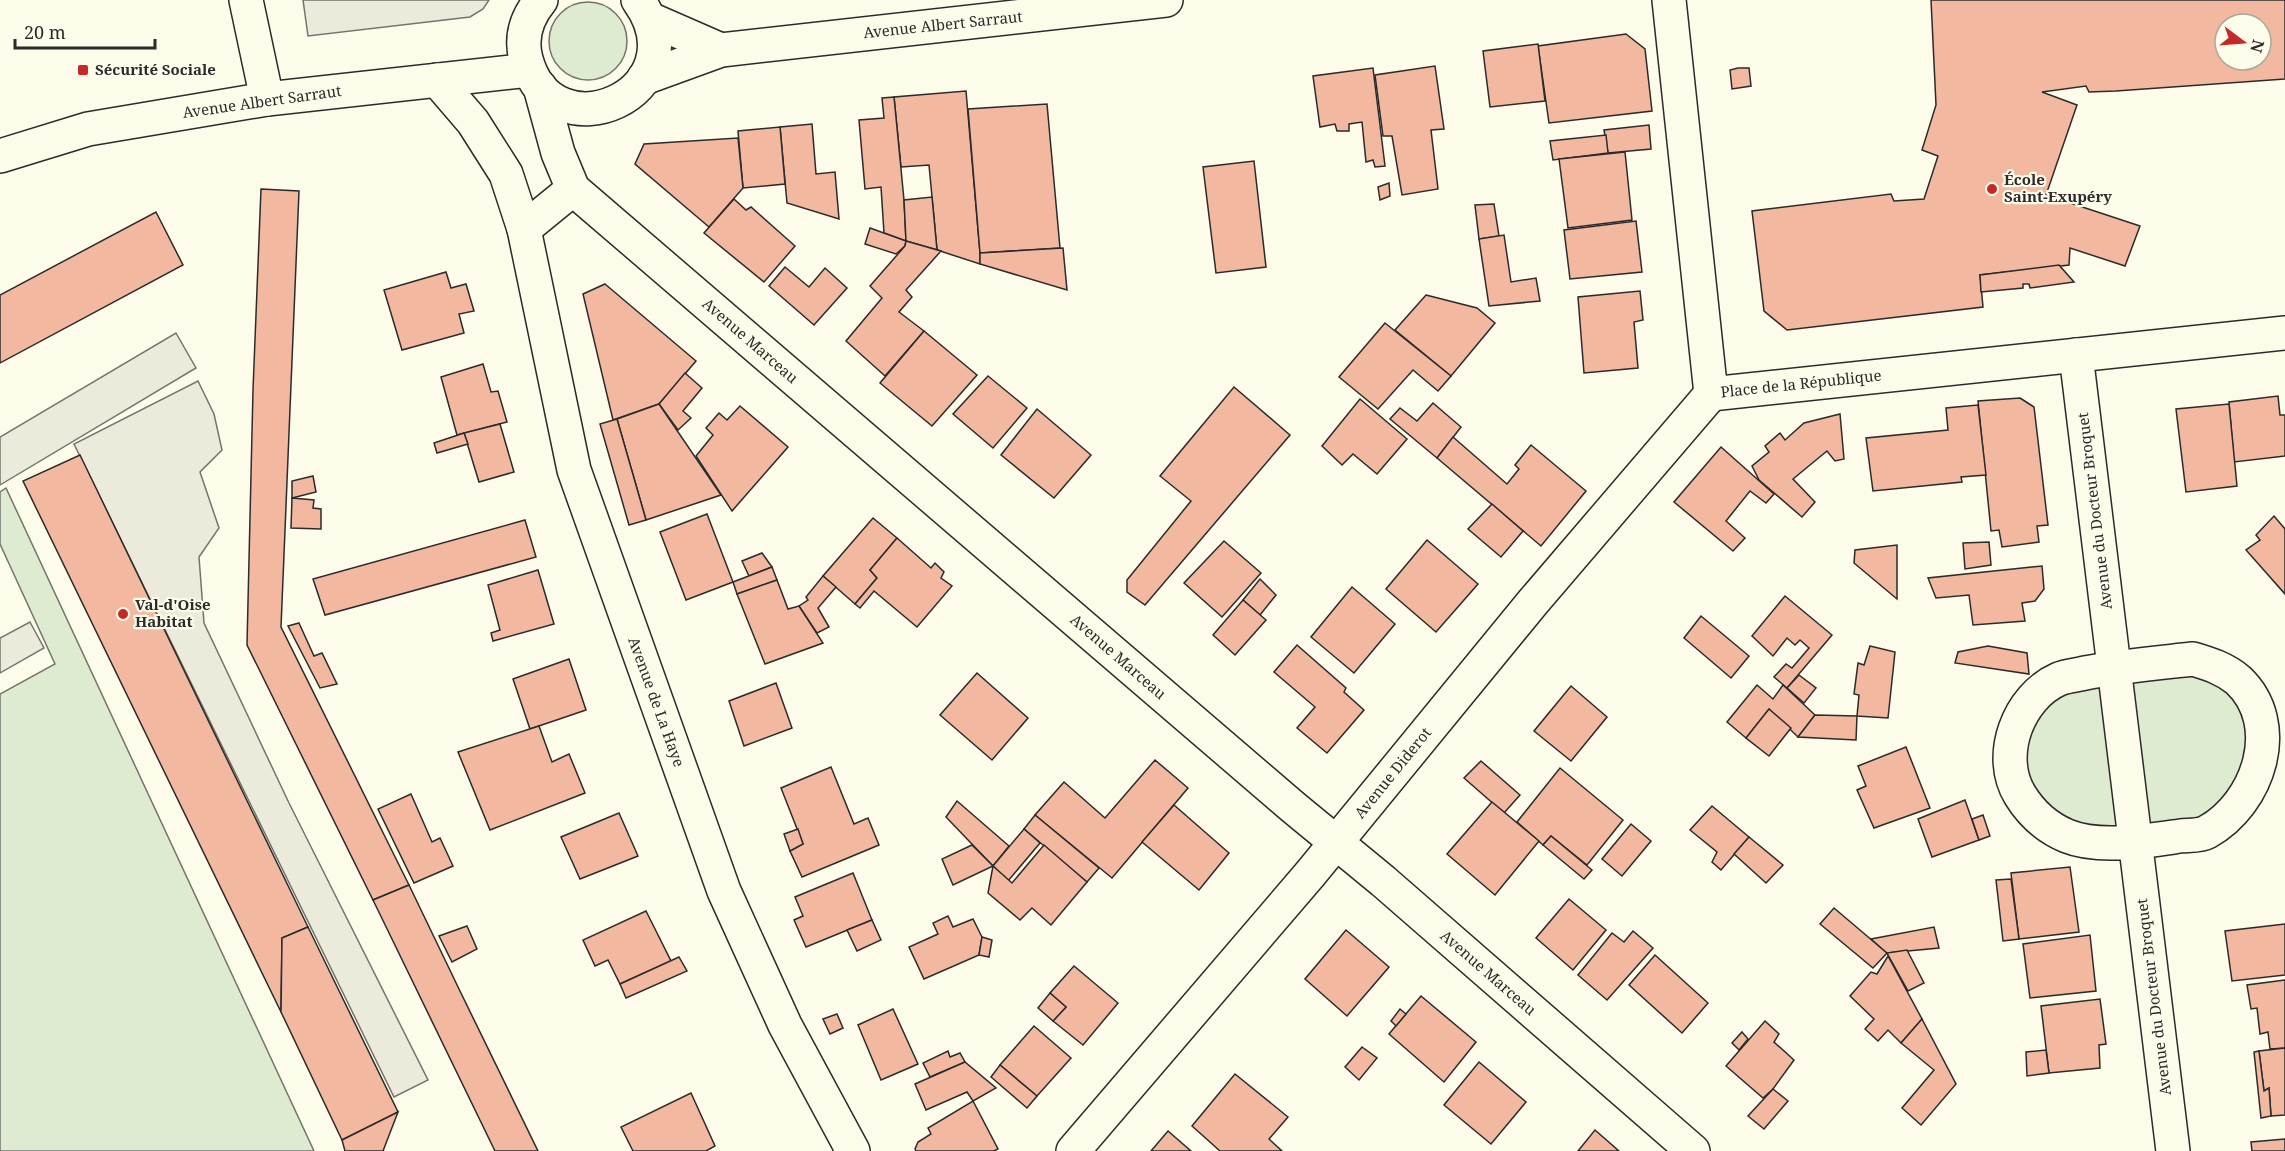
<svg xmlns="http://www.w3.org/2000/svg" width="2285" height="1151" viewBox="0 0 2285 1151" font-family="'Noto Serif',serif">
  <rect width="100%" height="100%" fill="#fdfbea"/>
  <!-- green -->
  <g fill="#deebd1" stroke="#74746e" stroke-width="1.5">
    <circle cx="588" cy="41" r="39"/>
    <path d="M6,488L314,1151H0V694L55,664L0,544V492Z"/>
    <path d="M2216,666L2266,732L2205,833L2079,840L2019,794L2035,694Z"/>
  </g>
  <!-- parking -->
  <g fill="#eceadb" stroke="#74746e" stroke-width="1.5">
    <path d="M303,0H489L483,9L470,17L308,36Z"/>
    <path d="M176,333L196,368L0,485V437Z"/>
    <path d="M198,381L214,414L222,450L200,472L219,528L199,557L204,623L289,803L428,1080L394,1097L74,444Z"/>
    <path d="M30,622L44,648L0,673V638Z"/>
  </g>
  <!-- building -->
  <g fill="#f2b8a0" stroke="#2b2b2b" stroke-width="1.5" fill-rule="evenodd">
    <path d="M1931,0H2285V79L2116,91L2089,92L2086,86L2042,92L2077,105L2046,195L2140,226L2125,266L2070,248L2069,265L1980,275L1983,307L1787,330L1764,311L1752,211L1891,194L1894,201L1924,199L1938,156L1922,150L1936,105ZM2225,24H2261V60H2225Z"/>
    <path d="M1626,34L1645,49L1652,111L1549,123L1538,46Z"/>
    <path d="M1538,44L1545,101L1490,107L1483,51Z"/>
    <path d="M1435,66L1444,129L1431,130L1438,189L1402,195L1392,136H1383L1375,75Z"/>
    <path d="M1373,68L1385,166L1375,167L1373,160L1366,162L1362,122L1349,124V131H1337L1335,124L1320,127L1313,76Z"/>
    <path d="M1738,68H1749L1751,86L1732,89L1730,70Z"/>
    <path d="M966,91L980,253V264L937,250L929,165L901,167L894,97Z"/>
    <path d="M894,97L904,200L906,241L884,233L881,187L865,189L859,120L884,118L882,98Z"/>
    <path d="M1047,104L1060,248L980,253L968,109Z"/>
    <path d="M812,124L816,174L835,172L839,219L787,203L780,127Z"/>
    <path d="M1649,125L1651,149L1608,153L1604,130Z"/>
    <path d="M780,127L785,184L743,188L738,131Z"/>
    <path d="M1606,135L1608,153L1553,160L1550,141Z"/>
    <path d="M738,138L743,188L709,227L635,164L644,144Z"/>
    <path d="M1625,152L1632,220L1568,228L1559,159Z"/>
    <path d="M1254,161L1266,267L1216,273L1203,167Z"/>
    <path d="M1389,183L1390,196L1380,200L1378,187Z"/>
    <path d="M261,189L299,191L281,627L409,885L373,900L247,645L253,390Z"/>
    <path d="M932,197L937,250L906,241L904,200Z"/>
    <path d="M734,199L746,210L751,207L795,246L764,282L704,233Z"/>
    <path d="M1494,204L1499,236L1479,239L1475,205Z"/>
    <path d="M156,212L183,265L0,363V295Z"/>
    <path d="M1636,221L1642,272L1570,279L1564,230Z"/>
    <path d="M870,228L906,241L905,246L896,254L865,244Z"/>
    <path d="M1504,235L1511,282L1536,278L1540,301L1489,306L1479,239Z"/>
    <path d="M906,241L941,251L906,290L912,297L899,312L924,331L885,376L846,341L882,298L870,286L905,246Z"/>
    <path d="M1063,248L1067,290L980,264V253Z"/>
    <path d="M2059,265L2074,282L2030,288L2029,284H2023V288L1981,292L1980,275Z"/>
    <path d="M785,267L809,287L825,268L847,288L814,325L769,286Z"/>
    <path d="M446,272L451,288L466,284L474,311L459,314L464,333L402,350L384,290Z"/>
    <path d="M605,284L696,361L659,404L613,420L583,294Z"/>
    <path d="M1640,291L1643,320L1634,322L1638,368L1584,373L1578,297Z"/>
    <path d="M1426,295L1477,308L1495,323L1451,376L1395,330Z"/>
    <path d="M1385,323L1451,376L1438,391L1413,370L1378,409L1339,377Z"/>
    <path d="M924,331L977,375L932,426L880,383Z"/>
    <path d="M483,364L491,392L498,391L507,422L457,435L441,377Z"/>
    <path d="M685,373L702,388L683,411L691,418L678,430L659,404Z"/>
    <path d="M988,376L1027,408L993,448L953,414Z"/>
    <path d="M1234,387L1290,435L1145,605L1127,592V580L1191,501L1160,476Z"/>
    <path d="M2278,396L2280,415H2285V456L2234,462L2229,402Z"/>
    <path d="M2020,398L2034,407L2048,525L2037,526L2039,542L2002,547L1999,530L1991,531L1978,401Z"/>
    <path d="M1360,399L1407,439L1377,474L1353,454L1342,465L1322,446Z"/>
    <path d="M1433,403L1461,427L1437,458L1390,419L1400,408L1417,421Z"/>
    <path d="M659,404L721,495L646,520L617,419Z"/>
    <path d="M2229,404L2237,486L2186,492L2176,409Z"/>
    <path d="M1978,405L1986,475L1961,477L1962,482L1873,491L1866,438L1948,430L1946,408Z"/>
    <path d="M740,406L788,447L732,511L696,456L713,435L706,428L719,413L727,420Z"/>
    <path d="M1037,409L1091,455L1054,498L1001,455Z"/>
    <path d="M1840,414L1844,459L1835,461L1827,451L1793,479L1815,502L1802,517L1759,480L1752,466L1769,452L1765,446L1780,433L1785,440L1804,423Z"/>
    <path d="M617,419L646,520L629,525L600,424Z"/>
    <path d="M500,424L514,472L479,482L464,433Z"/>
    <path d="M464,433L468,444L437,453L434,443Z"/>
    <path d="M1453,437L1507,484L1519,469L1515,465L1531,445L1586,491L1541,546L1437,458Z"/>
    <path d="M1721,447L1774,494L1766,503L1750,491L1726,521L1745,538L1733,551L1674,502Z"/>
    <path d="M80,455L308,927L282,938L281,1012L23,481Z"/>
    <path d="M313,476L316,492L292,498V481Z"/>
    <path d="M292,498L314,500L313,508L321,509V529L291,528Z"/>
    <path d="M1492,504L1523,531L1501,557L1468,529Z"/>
    <path d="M707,514L733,582L686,600L660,532Z"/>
    <path d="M2274,516L2285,529V594L2246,550L2260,540L2256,535Z"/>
    <path d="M873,518L897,538L870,570L877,578L855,604L823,576Z"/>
    <path d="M525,520L536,557L325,615L313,579Z"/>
    <path d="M897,538L931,568L935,563L944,572L941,578L952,586L917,627L874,591L860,608L855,604L877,578L870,570Z"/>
    <path d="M1427,540L1478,584L1436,632L1386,589Z"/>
    <path d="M1224,541L1261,573L1222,617L1184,583Z"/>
    <path d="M1989,542L1991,565L1965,569L1963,543Z"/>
    <path d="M1897,545V599L1854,563L1855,550Z"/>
    <path d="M762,553L772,567L749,576L742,561Z"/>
    <path d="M2042,566L2044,589L2035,601L2022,603L2025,621L1973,625L1969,595L1936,598L1928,578Z"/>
    <path d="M772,567L777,580L737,594L733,582Z"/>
    <path d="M538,570L554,624L493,641L491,633L500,630L488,585Z"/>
    <path d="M823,576L836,587L818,608L829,627L817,633L799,606L808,600L806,597Z"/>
    <path d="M1260,579L1276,595L1260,615L1243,600Z"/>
    <path d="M777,580L788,609L799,606L823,643L765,664L737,594Z"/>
    <path d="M1352,587L1395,624L1354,673L1311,637Z"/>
    <path d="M1785,596L1832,635L1787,688L1774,677L1786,664L1792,668L1809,648L1800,640L1795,645L1787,638L1773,656L1752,636Z"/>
    <path d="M1243,600L1266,620L1235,655L1213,635Z"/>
    <path d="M1701,616L1749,656L1731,678L1684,638Z"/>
    <path d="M299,623L314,656L322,653L337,684L320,688L288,626Z"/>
    <path d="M1297,645L1346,688L1344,692L1364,710L1327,753L1297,728L1315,707L1274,672Z"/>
    <path d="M1870,646L1895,652L1888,718L1857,716L1859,695L1854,694L1858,663L1864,665Z"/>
    <path d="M1988,646L2027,653L2029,674L1955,663L1958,652Z"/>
    <path d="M569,659L586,710L530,729L513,679Z"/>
    <path d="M977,673L1028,718L992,760L940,715Z"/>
    <path d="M1799,675L1816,688L1804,703L1787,688Z"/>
    <path d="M776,683L792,728L744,746L729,701Z"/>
    <path d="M1757,685L1773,699L1783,685L1815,715L1798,737L1769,709L1746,738L1727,722Z"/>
    <path d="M1571,686L1607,717L1571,761L1534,731Z"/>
    <path d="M1769,709L1791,728L1769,756L1746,738Z"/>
    <path d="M1815,715L1857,716L1856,740L1798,737Z"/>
    <path d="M539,726L552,762L569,754L585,793L490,830L458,752Z"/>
    <path d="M1906,747L1930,808L1874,828L1857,790L1866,786L1858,766Z"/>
    <path d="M1155,760L1188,788L1112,878L1035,815L1064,782L1105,818Z"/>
    <path d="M1481,761L1520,795L1504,813L1464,778Z"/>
    <path d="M831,767L854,824L868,818L879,845L802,877L790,851L803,844L781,788Z"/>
    <path d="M1560,768L1623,820L1587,865L1551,836L1543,845L1517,822Z"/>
    <path d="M411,794L432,842L440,838L453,866L414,883L378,809Z"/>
    <path d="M1965,800L1979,840L1932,857L1918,819Z"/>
    <path d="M957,801L1009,846L993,866L946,817Z"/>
    <path d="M1492,802L1539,841L1495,895L1447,854Z"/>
    <path d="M1174,805L1229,853L1199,890L1142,842Z"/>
    <path d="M1712,806L1749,837L1721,870L1712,862L1717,852L1690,830Z"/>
    <path d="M619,813L638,856L580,879L561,837Z"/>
    <path d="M1035,815L1099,868L1087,882L1024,829Z"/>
    <path d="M1983,815L1990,836L1979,840L1972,819Z"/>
    <path d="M1631,824L1651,841L1622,876L1602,859Z"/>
    <path d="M798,829L803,844L790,851L784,834Z"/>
    <path d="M1024,829L1040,843L1008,881L993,866Z"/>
    <path d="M1551,836L1592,870L1584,879L1543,845Z"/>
    <path d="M1749,837L1783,865L1766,883L1734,854Z"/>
    <path d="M972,845L993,866L953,885L942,859Z"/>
    <path d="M1044,845L1087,882L1051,925L1032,908L1020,920L988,893L993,866L1012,883Z"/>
    <path d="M2070,867L2079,932L2019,939L2011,873Z"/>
    <path d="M853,873L872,920L806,947L794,920L803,916L795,897Z"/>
    <path d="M2011,879L2019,939L2003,941L1996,880Z"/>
    <path d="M409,885L459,989L538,1151H495L373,900Z"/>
    <path d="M1569,899L1606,930L1573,970L1536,938Z"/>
    <path d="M1834,908L1887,953L1873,968L1820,924Z"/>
    <path d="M646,911L671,961L620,984L608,960L595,966L583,940Z"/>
    <path d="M948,916L953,927L973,919L982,937L979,955L924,979L909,947L938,934L933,923Z"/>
    <path d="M872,920L881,940L857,951L847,930Z"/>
    <path d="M2285,924V975L2232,981L2225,931Z"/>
    <path d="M467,926L477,949L452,962L439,936Z"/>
    <path d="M308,927L398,1112L342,1140L281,1012L282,938Z"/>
    <path d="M1934,927L1939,948L1887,953L1871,939Z"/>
    <path d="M1346,930L1389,967L1347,1016L1305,979Z"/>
    <path d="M1633,931L1653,948L1607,1000L1578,975L1612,933L1624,942Z"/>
    <path d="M2090,935L2096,991L2030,998L2023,944Z"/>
    <path d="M982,937L992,940L989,957L979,955Z"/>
    <path d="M1907,950L1924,983L1908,991L1887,953Z"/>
    <path d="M1655,955L1708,1003L1682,1033L1629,985Z"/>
    <path d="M1888,956L1922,1019L1901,1043L1888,1030L1878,1041L1865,1029L1874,1019L1850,996L1871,972L1877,974Z"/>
    <path d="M679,957L687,971L626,998L620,984Z"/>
    <path d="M1074,966L1118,1003L1083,1045L1053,1021L1066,1007L1050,993Z"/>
    <path d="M2285,980V1048L2270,1049L2268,1032L2260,1034L2257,1008L2251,1009L2247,985Z"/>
    <path d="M1050,993L1066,1007L1053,1021L1038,1008Z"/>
    <path d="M1421,996L1476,1042L1444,1082L1389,1034Z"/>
    <path d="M2100,999L2106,1044L2099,1045L2100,1068L2049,1073L2041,1006Z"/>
    <path d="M893,1009L918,1064L881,1080L858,1025Z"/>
    <path d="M1400,1009L1406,1014L1396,1026L1391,1021Z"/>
    <path d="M837,1014L843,1028L830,1034L823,1019Z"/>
    <path d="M1922,1019L1956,1084L1921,1125L1902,1108L1934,1070L1901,1043Z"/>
    <path d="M1765,1021L1779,1034L1774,1042L1794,1060L1773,1089L1763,1098L1726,1066Z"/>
    <path d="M1034,1026L1071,1058L1037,1096L1000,1065Z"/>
    <path d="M1742,1032L1748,1039L1739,1050L1732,1043Z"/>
    <path d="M1362,1047L1377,1058L1359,1080L1345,1067Z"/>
    <path d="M2285,1048V1115L2271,1116L2269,1088L2264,1091L2259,1051Z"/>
    <path d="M2046,1050L2049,1073L2027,1076L2026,1052Z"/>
    <path d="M948,1051L950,1057L960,1053L965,1062L930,1077L923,1063Z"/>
    <path d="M2259,1051L2264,1091L2269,1088L2271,1116L2261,1118L2254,1052Z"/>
    <path d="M965,1062L996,1088L973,1101L967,1092L926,1110L915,1084Z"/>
    <path d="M1479,1062L1526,1102L1491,1144L1444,1105Z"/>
    <path d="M1000,1065L1037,1096L1027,1108L991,1077Z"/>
    <path d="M1235,1074L1288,1117L1269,1139L1282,1151H1220L1192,1126Z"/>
    <path d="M1773,1089L1788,1101L1764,1129L1748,1116Z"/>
    <path d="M691,1093L715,1146L706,1151H633L621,1127Z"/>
    <path d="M973,1101L998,1149L994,1151H916L915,1149L918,1142L931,1134L928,1128Z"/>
    <path d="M398,1112L383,1151H345L342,1140Z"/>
    <path d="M1595,1130L1619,1151H1578Z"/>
    <path d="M1168,1131L1191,1151H1151Z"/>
    <path d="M2285,1139V1151H2252L2251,1142Z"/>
  </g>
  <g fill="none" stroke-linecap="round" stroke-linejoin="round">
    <!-- minor casing -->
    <g stroke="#2b2b2b" stroke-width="36">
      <g id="minor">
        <path d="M246,0L267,99"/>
        <path d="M541,0C527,17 520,37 526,59C552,159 704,92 638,0"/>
        <path d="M1669,0L1711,394L2285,333"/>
        <path d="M650,19L721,50"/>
        <path d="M644,78L721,50L1166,0"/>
        <path d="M437,80L473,122L506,174L524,229L574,470L724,891L785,1025L853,1151"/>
        <path d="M540,87L558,153L573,189L1293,807L1383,881L1693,1151"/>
        <path d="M0,156L88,129L267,99L529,70"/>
        <path d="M524,229L573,189"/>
        <path d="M2076,355L2173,1151"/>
        <path d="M2193,659C2210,664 2225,669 2238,680C2285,724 2259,803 2207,832C2200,836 2188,835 2180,836C2146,841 2099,849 2067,836C2048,828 2031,813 2020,795C1996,756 2018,697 2059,679C2066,676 2077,675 2085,673C2121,666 2157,663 2193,659Z"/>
        <path d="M1073,1151L1311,873L1533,602L1711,394"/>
      </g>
    </g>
    <!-- minor -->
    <use href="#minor" stroke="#fdfbea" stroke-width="33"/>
  </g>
  <!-- markers -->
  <g fill="#c62828" stroke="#fdfbea" stroke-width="2">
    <rect x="77" y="64" width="12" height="12" rx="3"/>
    <circle cx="1992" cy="189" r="6"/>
    <circle cx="123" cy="614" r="6"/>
  </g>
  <g text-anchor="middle" stroke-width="4.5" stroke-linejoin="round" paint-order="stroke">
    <!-- street labels -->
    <g font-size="15" fill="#2b2b2b" stroke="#fdfbea">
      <text transform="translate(943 25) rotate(-6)" y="5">Avenue Albert Sarraut</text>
      <text transform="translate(262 102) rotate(-8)" y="5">Avenue Albert Sarraut</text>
      <text transform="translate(750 341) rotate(41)" y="5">Avenue Marceau</text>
      <text transform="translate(1801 384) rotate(-6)" y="5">Place de la République</text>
      <text transform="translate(2095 511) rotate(-97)" y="5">Avenue du Docteur Broquet</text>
      <text transform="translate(1118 657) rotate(41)" y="5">Avenue Marceau</text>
      <text transform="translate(656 702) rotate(70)" y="5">Avenue de La Haye</text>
      <text transform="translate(1393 773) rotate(-51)" y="5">Avenue Diderot</text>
      <text transform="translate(1488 973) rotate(41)" y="5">Avenue Marceau</text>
      <text transform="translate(2154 997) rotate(-97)" y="5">Avenue du Docteur Broquet</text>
    </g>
    <!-- poi labels -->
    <g font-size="15" font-weight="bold" fill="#2b2b2b" stroke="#fdfbea" text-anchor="start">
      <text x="95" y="75">Sécurité Sociale</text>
      <text x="2004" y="185">École<tspan x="2004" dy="17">Saint-Exupéry</tspan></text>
      <text x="135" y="610">Val-d'Oise<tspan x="135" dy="17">Habitat</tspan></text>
    </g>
  </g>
  <!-- north arrow -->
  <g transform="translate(2243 42) rotate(106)"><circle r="28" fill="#fdfbea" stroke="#a9a89e" stroke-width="1.5"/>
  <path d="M0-4.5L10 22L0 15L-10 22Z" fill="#c62828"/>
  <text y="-9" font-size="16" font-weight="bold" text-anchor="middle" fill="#2b2b2b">N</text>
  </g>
  <!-- scale -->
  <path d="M15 39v9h140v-9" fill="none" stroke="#2b2b2b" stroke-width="3"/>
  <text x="24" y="39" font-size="18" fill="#2b2b2b" stroke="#fdfbea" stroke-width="4.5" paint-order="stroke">20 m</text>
</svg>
